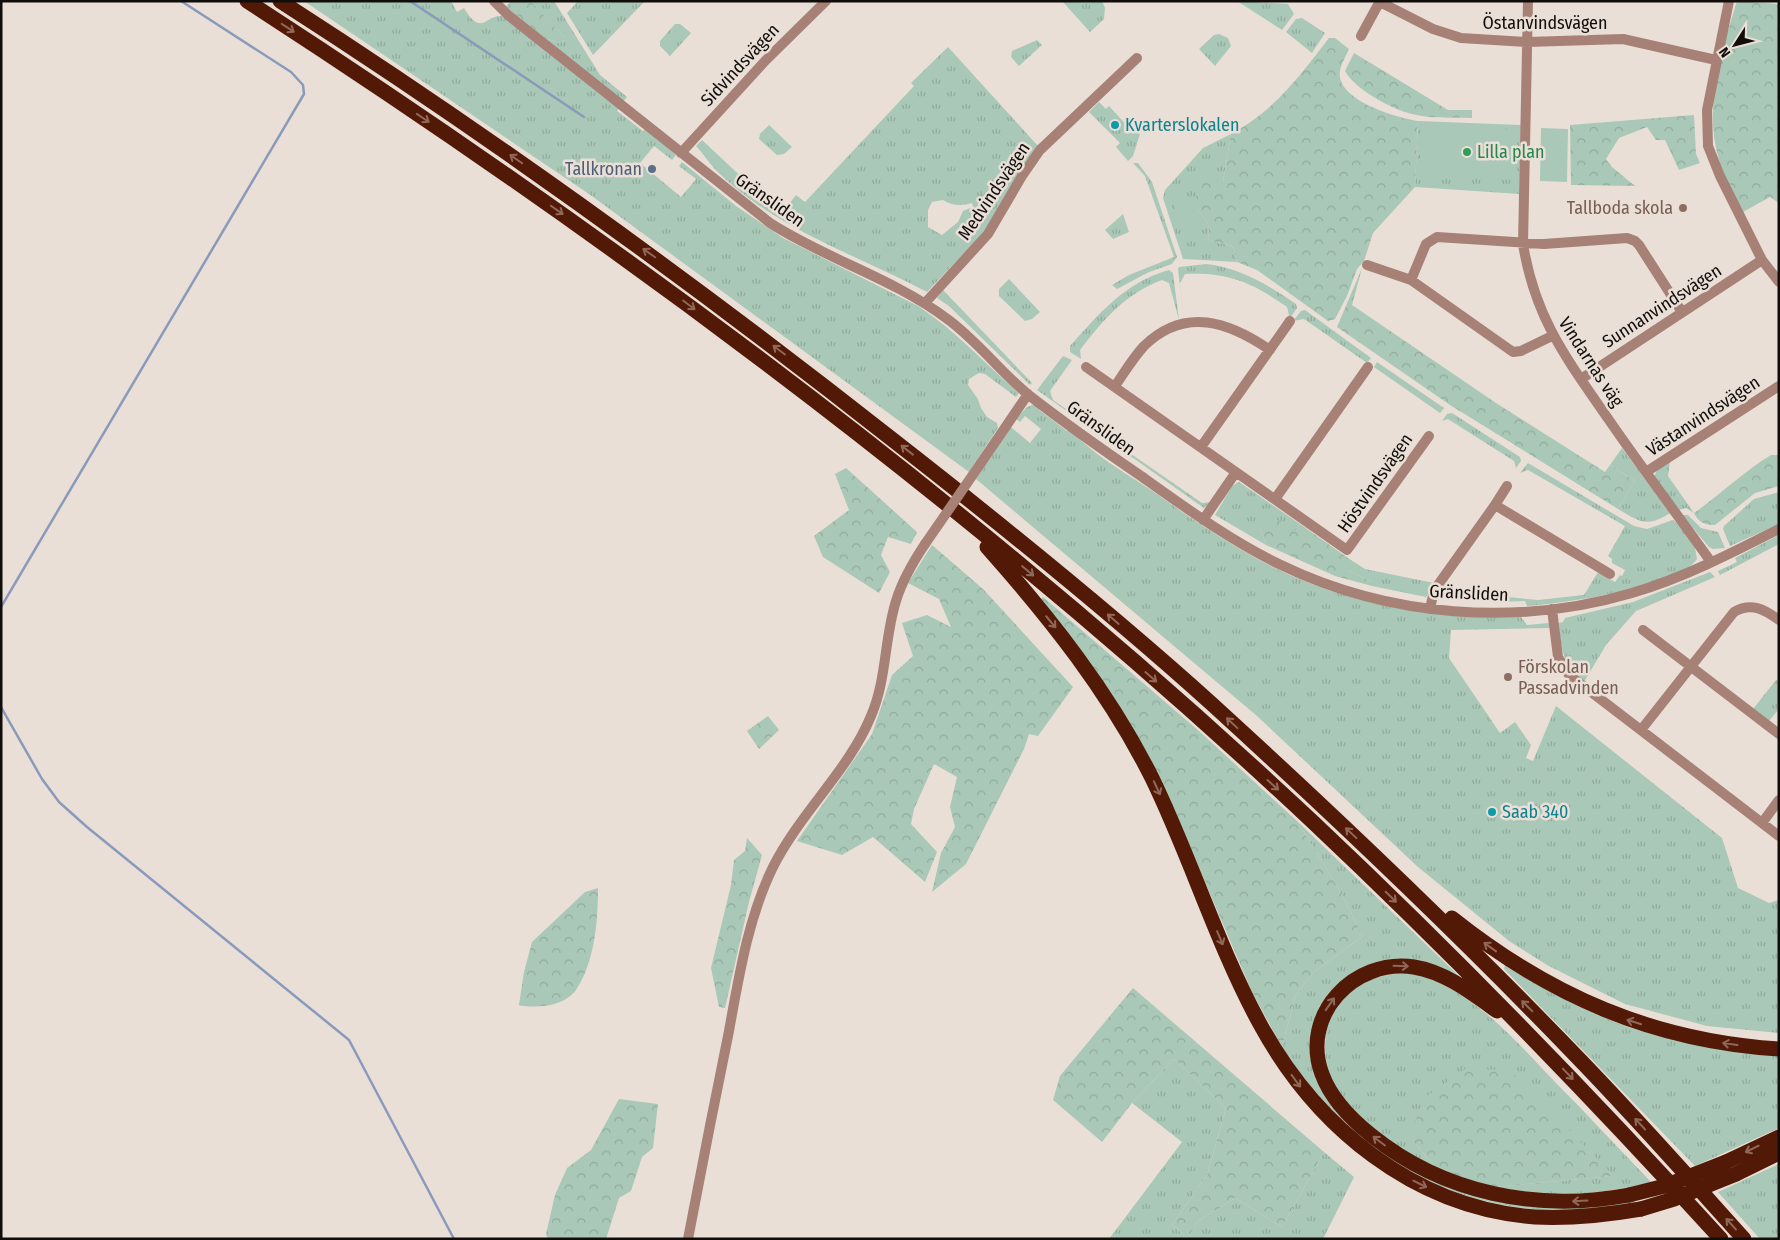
<svg xmlns="http://www.w3.org/2000/svg" width="1780" height="1240" viewBox="0 0 1780 1240" font-family="'Fira Sans Condensed',sans-serif">
<style>
.grass{fill:url(#grass-tufts);fill-rule:evenodd}
.forest{fill:url(#forest-crowns)}
.garden{fill:#a9c8b7}
.lines{fill:none;stroke-linecap:round;stroke-linejoin:round}
.stream{stroke:#8a9abb;stroke-width:2.5}
.minor{stroke:#a78176;stroke-width:10}
.highway{stroke:#521907;stroke-width:15}
.minor-bridge{stroke:#a78176;stroke-width:10}
.highway-bridge{stroke:#521907;stroke-width:15}
.oneway{stroke:#8f685a}
.culture-dot{fill:#0f9aa8;stroke:#eadfd7;stroke-width:2}
.leisure-dot{fill:#2e9e5b;stroke:#eadfd7;stroke-width:2}
.service-dot{fill:#5c6f8a;stroke:#eadfd7;stroke-width:2}
.education-dot{fill:#8d6e63;stroke:#eadfd7;stroke-width:2}
.labels{text-anchor:middle;dominant-baseline:central;stroke-width:5;stroke-linejoin:round;paint-order:stroke}
.street-label{font-size:18px;fill:#100d0a;stroke:#eadfd7}
.culture-label{font-size:18px;fill:#0d838f;stroke:#eadfd7;text-anchor:start}
.leisure-label{font-size:18px;fill:#27864d;stroke:#eadfd7;text-anchor:start}
.service-label{font-size:18px;fill:#4e5e75;stroke:#eadfd7;text-anchor:end}
.education-label{font-size:18px;fill:#785e54;stroke:#eadfd7;text-anchor:end}
</style>
<defs>
<pattern id="grass-tufts" width="24" height="20" patternUnits="userSpaceOnUse" patternTransform="scale(1.25)"><rect width="24" height="20" fill="#a9c8b7"/><path d="M3 7l-1-3M5 7V3M7 7l1-3M15 17l-1-3M17 17v-4M19 17l1-3" fill="none" stroke="#90ab9c"/></pattern>
<pattern id="forest-crowns" width="20" height="18" patternUnits="userSpaceOnUse" patternTransform="scale(1.25)"><rect width="20" height="18" fill="#a9c8b7"/><path d="M2 6a3 3 0 1 1 6 0M12 15a3 3 0 1 1 6 0" fill="none" stroke="#90ab9c"/></pattern>
</defs>
<rect width="100%" height="100%" fill="#eadfd7"/>
<path class="grass" d="M304 1H451L457 12 464 8C482 38 485 14 502 16L606 99 620 107 617 111 643 131 646 128 676 155 672 160 654 146 640 163 681 197 696 179 679 166 682 162 736 206 783 238 918 306C956 331 985 364 1019 393L1016 397 985 374 979 373 969 379 968 385 978 399 981 408 987 417 997 423 998 428 969 472 589 194Z
M554 1 600 75 627 97 622 103 545 38 559 43 566 39 530 2Z
M578 1H645L593 55 567 13Z
M1062 1H1102L1105 8 1104 19 1090 32Z
M1237 1 1288 4 1294 14 1282 30Z
M1302 18 1325 33 1312 53 1286 32 1296 19Z
M675 24H680L691 33 670 56 660 46V41Z
M1219 34 1228 38 1231 46 1215 66 1199 49 1214 35Z
M1037 40 1042 45 1019 66 1011 57 1012 51Z
M948 47 1038 146 1016 178 984 232 927 292C853 253 772 228 713 167 707 160 702 152 696 146L702 140 781 214 796 195 805 202 914 86 911 83ZM943 200C952 206 962 206 972 203L973 207 963 211 958 222 942 235 928 227V210L932 202Z
M1099 102 1106 109 1109 106 1131 130 1134 127 1140 134 1133 156 1128 161 1116 147 1120 143 1089 112Z
M1418 121 1521 125 1519 194 1415 187Z
M769 125 792 147 784 154 777 155 759 139 760 134Z
M1231 134 1223 182 1197 209 1208 223 1209 241 1233 246 1237 262 1183 259 1163 198 1165 190 1203 148Z
M1133 163H1138L1152 182 1177 257 1172 264 1149 272 1117 289 1112 285 1129 275 1174 257 1145 176Z
M1123 214 1129 232 1113 239 1105 230Z
M1206 264C1241 268 1268 285 1296 304L1297 308 1288 321 1285 319 1289 315 1287 307C1253 283 1229 272 1185 274L1180 283 1184 316 1178 269 1179 267Z
M1169 270 1173 273 1179 320 1169 283 1162 280C1125 294 1104 319 1080 350L1081 359 1070 352V346C1099 314 1125 282 1169 270Z
M1009 279 1040 312 1032 319 1025 321 999 296V289Z
M943 290 1032 383 1030 385 949 306 937 298Z
M1305 310 1371 358 1367 363 1304 319 1293 321 1301 311Z
M1063 356 1072 360 1050 391 1053 400 1202 503 1211 502 1204 508 1194 501 1037 390Z
M1377 362 1444 408 1440 413 1374 367Z
M1035 404 1040 407 1039 410 1067 431 1070 428C1088 452 1126 473 1151 490 1186 515 1221 539 1259 560 1340 603 1430 620 1521 617L1527 625 1549 623 1550 628 1451 630 1449 658 1500 733 1515 722 1531 745 1526 758 1533 761 1556 706 1722 838 1738 888 1769 903 1779 900V1033L1707 1026 1625 1004 1547 965 1509 941 1418 867 1257 716 976 479 1011 427 1030 443 1041 429 1025 416 1020 422 1016 419 1027 407Z
M1452 413 1520 457 1521 461 1516 468 1514 461 1448 419 1442 421 1447 414Z
M1622 448 1670 513C1647 528 1640 522 1618 509L1635 481 1610 465Z
M1670 461 1668 476 1694 513 1686 508 1679 510 1654 477 1657 470Z
M1528 463 1634 526 1647 529 1673 520 1677 523 1695 548 1697 559C1679 587 1561 604 1527 606L1525 601 1500 602 1439 598 1445 585 1507 597 1538 600 1584 595 1598 572 1615 582 1620 575 1622 576 1625 570 1612 563V559L1608 556 1625 526 1528 470 1520 473Z
M1239 482 1300 524 1295 532 1260 527 1266 545 1215 515 1232 486Z
M1779 492V524L1730 546 1723 529 1724 526 1754 499Z
M1682 515H1688L1701 528 1718 532 1725 548 1713 549 1709 547Z
M1779 535V544L1720 575 1718 571 1737 562 1735 558Z
M1348 558 1365 569 1434 583 1426 597 1372 586V582L1348 570Z
M1710 572 1715 577 1636 611 1606 645 1584 682C1562 664 1561 649 1559 623L1563 622 1565 618 1633 602Z
M1776 680 1779 682V709L1769 721 1753 709Z
M1297 821 1462 979 1402 960 1370 964 1355 971 1345 979 1325 1000 1318 1084 1328 1102 1449 1187 1633 1200 1636 1203C1618 1206 1598 1210 1580 1211 1449 1214 1353 1154 1282 1047L1296 994 1315 971 1363 936 1337 886Z
M1505 964C1556 998 1612 1026 1672 1039 1707 1047 1744 1050 1779 1056V1128L1695 1166 1504 969Z
M1409 973C1469 985 1515 1040 1556 1083 1588 1115 1619 1149 1651 1182 1599 1196 1548 1197 1495 1187L1613 1176 1413 1141 1435 1167C1400 1149 1354 1122 1335 1086 1317 1054 1323 1005 1357 985 1374 976 1391 974 1409 973Z
M1174 1059 1226 1108 1207 1175 1172 1225 1188 1238 1198 1221 1235 1198 1282 1227 1324 1152 1354 1177 1323 1239H1109L1182 1142 1132 1103Z
M1779 1164V1239H1760L1718 1192Z"/>
<path class="forest" d="M511 1H530L566 39 559 43 545 38 506 7Z
M1737 1 1779 4V203L1770 197 1743 212C1735 195 1724 178 1719 160 1703 106 1721 53 1737 1Z
M1329 38H1335L1349 49C1346 56 1341 64 1340 71 1335 100 1397 118 1418 121L1415 187 1373 233 1364 261 1357 269 1347 296 1335 319 1328 321 1257 270 1237 262 1233 246 1209 241 1208 223 1197 209 1195 180 1207 175 1223 182 1231 134C1275 110 1299 77 1329 38Z
M1354 53 1448 110H1472V118C1454 117 1434 119 1417 115 1396 112 1355 90 1345 71Z
M1694 115 1696 154 1700 163 1679 170 1665 140H1656L1647 127 1619 138 1606 159 1612 167 1635 186 1571 185 1570 125Z
M1362 268 1352 305 1496 403 1605 472 1610 465 1635 481 1618 509 1450 405 1337 327Z
M1771 455H1779V486L1755 493 1715 525C1705 525 1699 523 1694 513 1721 494 1743 472 1771 455Z
M846 468 917 532 911 544 888 537 881 555 890 572 879 593 823 557 814 536 849 510 835 474Z
M1273 517 1295 532 1300 524 1348 558V570L1372 582V586L1335 576 1266 545 1260 527Z
M932 545 983 589 1073 687 1038 736 1029 734 1024 749 966 864 932 892 941 853 955 827 950 807 957 777 934 764 914 809 911 824 937 852 925 882 873 837 842 855 797 841 872 734 892 675 913 656 902 623 927 615 951 627 939 599 908 583Z
M1043 597 1199 731 1297 821 1337 886 1363 936 1315 971 1296 994 1282 1047 1252 992 1176 814 1120 707 1081 650 1040 600Z
M768 716 779 730 759 749 747 731Z
M747 838 762 855 749 902 725 1008 719 1007 711 968 731 885 734 860 745 851Z
M598 888C598 921 595 961 576 990 565 1006 536 1009 519 1005L524 972 532 942 585 892Z
M1133 988 1324 1152 1282 1227 1235 1198 1198 1221 1188 1238 1172 1225 1207 1175 1226 1108 1174 1059 1132 1103 1102 1142 1053 1100 1060 1076Z
M1465 1069 1510 1070 1614 1176 1495 1187 1466 1179 1435 1167 1413 1141 1412 1131 1423 1099Z
M619 1099 658 1104 653 1148 642 1157 631 1191 619 1198 606 1239H548L546 1234 555 1195 567 1168 591 1150Z"/>
<path class="garden" d="M1422 124 1515 130 1512 180 1419 175Z
M1541 128 1568 129 1567 182 1540 181Z
M1187 197 1201 226 1188 233 1173 204Z"/>
<g class="lines">
<path class="stream" d="M410 1 584 117
M1 607 304 94 303 85 291 72 181 1
M1 707 42 779 59 802 87 827 349 1040 454 1239"/>
<path class="minor" d="M494 1 508 15 770 223C826 259 892 278 946 318 977 340 1000 372 1030 396 1066 424 1103 450 1141 476 1186 508 1231 541 1281 565 1389 617 1517 627 1632 593 1683 578 1732 553 1779 529
M1528 1 1523 244C1535 319 1567 359 1609 420 1642 468 1677 514 1711 562
M1729 1 1707 110 1708 146 1720 176 1762 260 1779 282
M1380 2 1433 29 1461 38 1527 42 1623 39 1716 60
M1361 36 1380 1
M681 153 765 61 826 1
M1367 265 1411 280 1513 352 1521 351 1552 336
M1411 280 1426 244 1437 237 1544 244 1627 238 1635 241 1639 245 1682 312
M925 303 988 234 1022 176 1040 150 1137 58
M1086 367 1347 550 1429 436
M1581 379 1762 260
M1115 386C1124 373 1133 358 1144 346 1185 306 1229 322 1270 350
M1201 447 1290 321
M981 463 1028 394
M1646 472 1779 386
M1275 499 1368 367
M1495 505 1507 486
M1203 520 1236 472
M1430 609 1433 595 1438 585 1495 505 1610 574
M1552 609 1558 657 1569 675 1779 836
M1643 630 1779 734
M1641 730 1734 612C1751 602 1764 609 1779 620
M1762 823 1779 800
M688 1239C701 1170 715 1100 729 1031 739 976 748 918 773 867 800 813 849 770 871 716 887 679 884 639 896 601 902 581 913 562 925 544"/>
<path class="highway" d="M247 1C624 245 986 515 1314 823 1455 956 1590 1095 1721 1239
M280 1C492 137 695 284 893 440 1002 525 1110 612 1213 705 1339 820 1463 938 1581 1061 1637 1119 1690 1179 1744 1239
M987 547C1050 618 1109 692 1152 778 1191 858 1217 945 1260 1024 1316 1127 1414 1208 1535 1217 1571 1219 1606 1215 1641 1209
M1452 918C1550 996 1653 1041 1779 1049
M1497 1011C1472 993 1445 972 1414 967 1354 958 1300 1015 1322 1074 1331 1099 1351 1119 1371 1135 1444 1194 1538 1212 1629 1195
M1726 1162 1779 1137
M1736 1174 1779 1153"/>
<path class="minor-bridge" d="M925 544 981 463"/>
<path class="highway-bridge" d="M1629 1195 1665 1186 1726 1162
M1641 1209 1674 1199 1736 1174"/>
</g>
<defs><path id="oneway-shaft" d="M-6 0H5M1.5-3L5.5 0L1.5 3" fill="none" stroke-width="1.6" stroke-linecap="round" stroke-linejoin="round" transform="scale(1.25)"/></defs>
<g class="oneway">
<use href="#oneway-shaft" transform="translate(288 28) rotate(33)"/>
<use href="#oneway-shaft" transform="translate(423 118) rotate(34)"/>
<use href="#oneway-shaft" transform="translate(516 159) rotate(-145)"/>
<use href="#oneway-shaft" transform="translate(557 210) rotate(35)"/>
<use href="#oneway-shaft" transform="translate(649 253) rotate(-145)"/>
<use href="#oneway-shaft" transform="translate(689 305) rotate(37)"/>
<use href="#oneway-shaft" transform="translate(779 350) rotate(-143)"/>
<use href="#oneway-shaft" transform="translate(907 450) rotate(-142)"/>
<use href="#oneway-shaft" transform="translate(1028 571) rotate(40)"/>
<use href="#oneway-shaft" transform="translate(1113 619) rotate(-139)"/>
<use href="#oneway-shaft" transform="translate(1051 622) rotate(50)"/>
<use href="#oneway-shaft" transform="translate(1151 677) rotate(41)"/>
<use href="#oneway-shaft" transform="translate(1232 723) rotate(-137)"/>
<use href="#oneway-shaft" transform="translate(1273 785) rotate(42)"/>
<use href="#oneway-shaft" transform="translate(1157 788) rotate(65)"/>
<use href="#oneway-shaft" transform="translate(1351 833) rotate(-137)"/>
<use href="#oneway-shaft" transform="translate(1391 897) rotate(44)"/>
<use href="#oneway-shaft" transform="translate(1220 938) rotate(67)"/>
<use href="#oneway-shaft" transform="translate(1490 947) rotate(-144)"/>
<use href="#oneway-shaft" transform="translate(1401 966) rotate(2)"/>
<use href="#oneway-shaft" transform="translate(1330 1004) rotate(-55)"/>
<use href="#oneway-shaft" transform="translate(1527 1006) rotate(-135)"/>
<use href="#oneway-shaft" transform="translate(1634 1022) rotate(-162)"/>
<use href="#oneway-shaft" transform="translate(1730 1044) rotate(-172)"/>
<use href="#oneway-shaft" transform="translate(1568 1074) rotate(46)"/>
<use href="#oneway-shaft" transform="translate(1296 1081) rotate(54)"/>
<use href="#oneway-shaft" transform="translate(1640 1124) rotate(-133)"/>
<use href="#oneway-shaft" transform="translate(1379 1141) rotate(-143)"/>
<use href="#oneway-shaft" transform="translate(1752 1149) rotate(154)"/>
<use href="#oneway-shaft" transform="translate(1420 1184) rotate(26)"/>
<use href="#oneway-shaft" transform="translate(1580 1201) rotate(177)"/>
<use href="#oneway-shaft" transform="translate(1731 1224) rotate(-132)"/>
</g>
<g class="culture-dot">
<circle cx="1115" cy="125" r="5"/>
<circle cx="1492" cy="812" r="5"/>
</g>
<circle class="leisure-dot" cx="1467" cy="152" r="5"/>
<circle class="service-dot" cx="652" cy="169" r="5"/>
<g class="education-dot">
<circle cx="1683" cy="208" r="5"/>
<circle cx="1508" cy="677" r="5"/>
</g>
<g class="labels">
<g class="street-label">
<text x="1545" y="23">Östanvindsvägen</text>
<text transform="translate(740 65) rotate(-47)">Sidvindsvägen</text>
<text transform="translate(994 191) rotate(-56)">Medvindsvägen</text>
<text transform="translate(770 200) rotate(35)">Gränsliden</text>
<text transform="translate(1662 306) rotate(-33)">Sunnanvindsvägen</text>
<text transform="translate(1591 362) rotate(57)">Vindarnas väg</text>
<text transform="translate(1703 416) rotate(-33)">Västanvindsvägen</text>
<text transform="translate(1101 428) rotate(36)">Gränsliden</text>
<text transform="translate(1375 483) rotate(-55)">Höstvindsvägen</text>
<text transform="translate(1469 593) rotate(3)">Gränsliden</text>
</g>
<g class="culture-label">
<text x="1125" y="125">Kvarterslokalen</text>
<text x="1502" y="812">Saab 340</text>
</g>
<g class="leisure-label">
<text x="1477" y="152">Lilla plan</text>
</g>
<g class="service-label">
<text x="642" y="169">Tallkronan</text>
</g>
<g class="education-label">
<text x="1673" y="208">Tallboda skola</text>
<text x="1518" y="667" text-anchor="start">Förskolan<tspan x="1518" dy="21">Passadvinden</tspan></text>
</g>
</g>
<rect width="1780" height="1240" fill="none" stroke="#100d0a" stroke-width="5"/>
<g transform="translate(1735 45) rotate(234)" stroke="#eadfd7" stroke-width="4" paint-order="stroke">
<path d="M0-4L9 19L0 12L-9 19Z" fill="#100d0a"/>
<text y="-8" font-size="14" font-weight="bold" text-anchor="middle" fill="#100d0a">N</text>
</g>
</svg>
